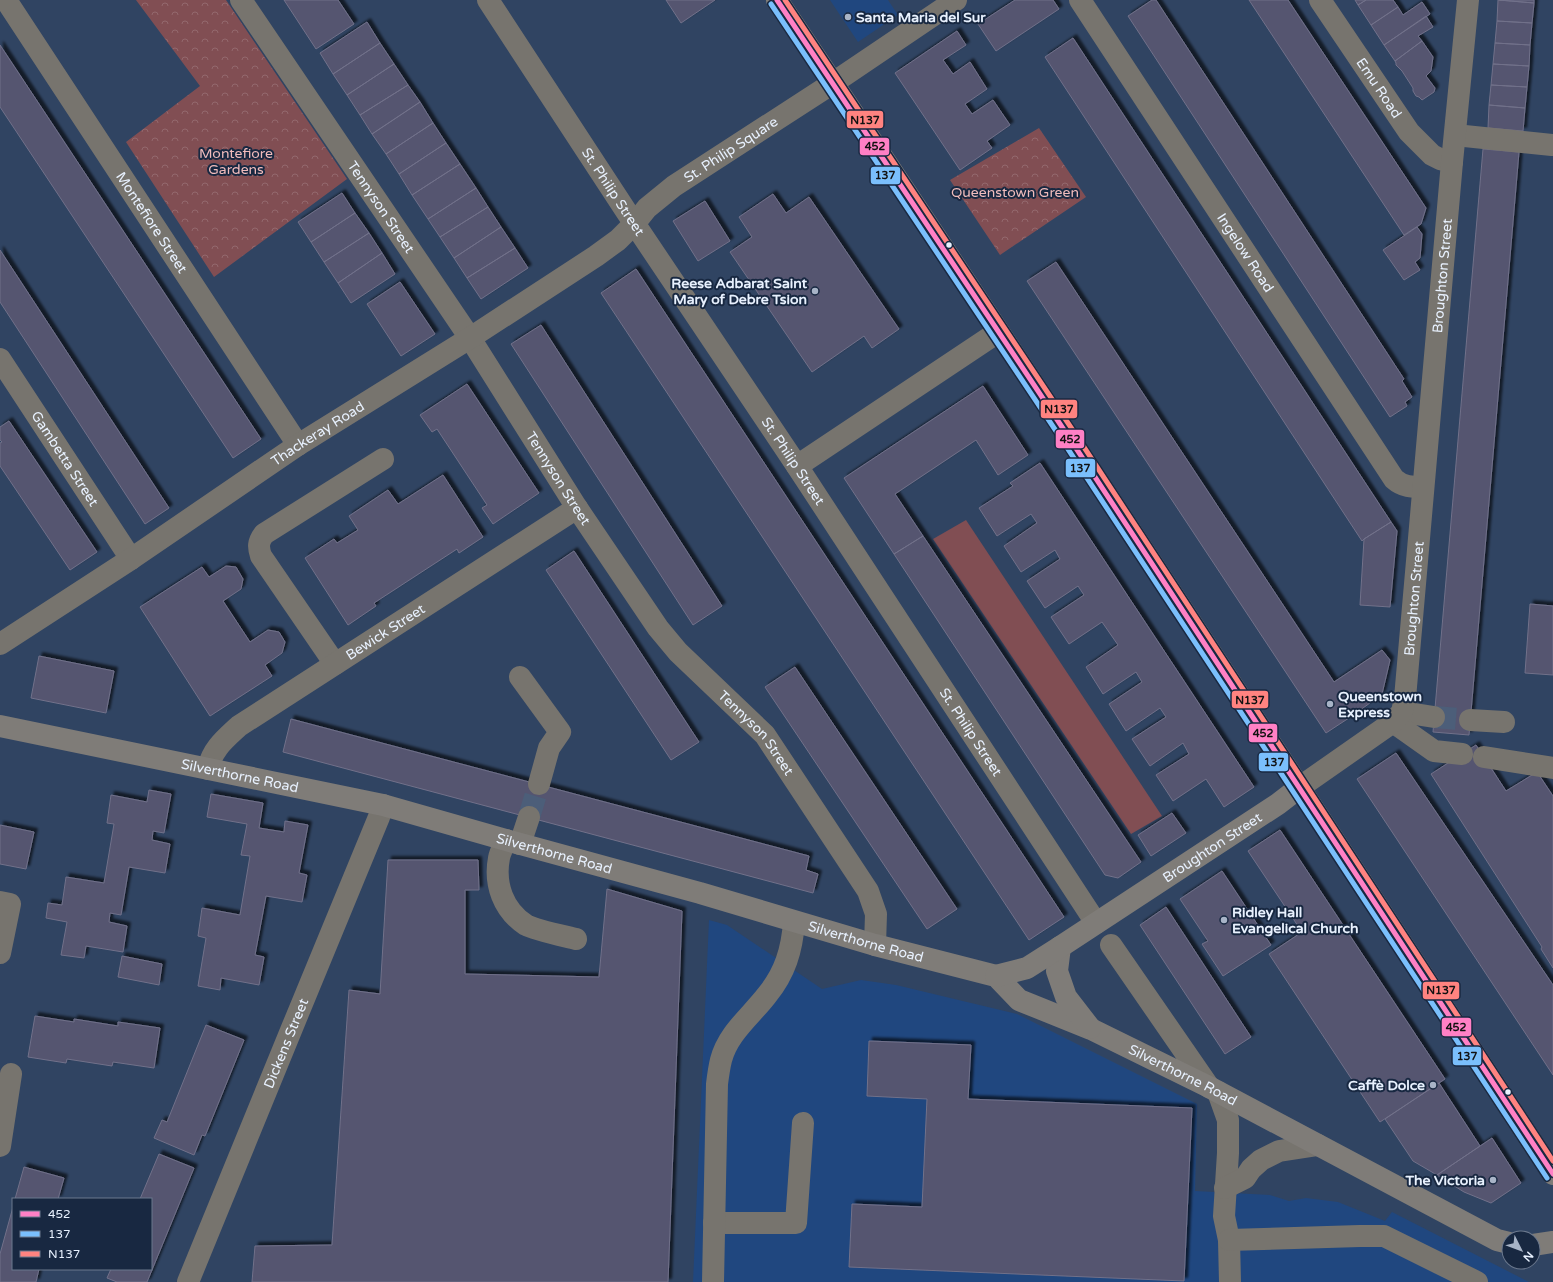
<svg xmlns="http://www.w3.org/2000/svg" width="1553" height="1282" viewBox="0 0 1553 1282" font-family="'Varela Round',sans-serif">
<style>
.built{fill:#20477f}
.park{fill:url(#park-crowns)}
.garden{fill:#814e53}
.building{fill:#55546f;stroke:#71718a;filter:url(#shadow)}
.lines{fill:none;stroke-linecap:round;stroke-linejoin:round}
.minor-tunnel{stroke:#4c5e79;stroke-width:22;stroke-dasharray:22 11;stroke-linecap:butt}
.minor{stroke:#77746e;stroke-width:22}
.major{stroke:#7f7c78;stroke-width:22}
.bus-1-casing{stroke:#182841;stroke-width:8}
.bus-2-casing{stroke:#182841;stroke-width:8}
.bus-3-casing{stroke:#182841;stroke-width:8}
.bus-1{stroke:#ff80c5;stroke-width:5}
.bus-2{stroke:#7abffc;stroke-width:5}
.bus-3{stroke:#ff8380;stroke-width:5}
.poi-dot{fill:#a8b4c7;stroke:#182841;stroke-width:1.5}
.bus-dot{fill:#e8f1fe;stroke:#182841;stroke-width:1.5}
.labels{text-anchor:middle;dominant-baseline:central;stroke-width:4;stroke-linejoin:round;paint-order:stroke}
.poi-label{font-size:14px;font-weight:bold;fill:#e8f1fe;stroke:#182841;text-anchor:start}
.street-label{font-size:14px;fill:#e8f1fe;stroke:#182841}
.park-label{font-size:14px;fill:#f1bcbc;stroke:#182841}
.line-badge{stroke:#182841;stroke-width:1.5}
.pale-badge-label{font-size:11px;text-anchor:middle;font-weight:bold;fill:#111}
</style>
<defs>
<pattern id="park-crowns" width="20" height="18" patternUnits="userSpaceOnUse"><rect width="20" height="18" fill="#814e53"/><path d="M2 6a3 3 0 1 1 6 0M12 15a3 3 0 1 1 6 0" fill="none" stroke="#93686d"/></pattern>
<filter id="shadow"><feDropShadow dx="3.5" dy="-3.5" stdDeviation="1" flood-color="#0009"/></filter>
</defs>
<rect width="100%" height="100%" fill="#304462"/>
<path class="built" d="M830 0H888L898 15 858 42Z
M709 920 727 925 822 989 861 980 896 985 1017 1014 1197 1104 1195 1191 1270 1195 1289 1201 1306 1198 1338 1202 1385 1221 1392 1212 1529 1282H693Z"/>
<path class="park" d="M136 0H226L347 179 214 277 126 142 200 86Z
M1039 128 1086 197 1000 255 950 180Z"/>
<path class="garden" d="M966 520 1162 816 1131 834 933 539Z"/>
<path class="building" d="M284 0H338L354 24 316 49Z
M666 0H715L681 23Z
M1015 0H1053L1059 9 996 51 978 24Z
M1152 0H1156L1404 379 1402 381 1412 397 1405 402 1407 406 1390 417 1128 16Z
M1249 0H1288L1426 208 1421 224 1404 235Z
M1355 0H1366L1358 5Z
M1366 0H1393L1398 7 1371 25 1358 5Z
M1498 0 1534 3 1532 23 1497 21Z
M1499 0H1534V3Z
M1422 2 1430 14 1384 45 1371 25 1398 7 1403 15Z
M1426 16 1433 27 1418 36 1422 41 1395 61 1384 45Z
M1497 21 1532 23 1530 45 1495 43Z
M367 22 380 43 333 74 320 53Z
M957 31 966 45 943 60 953 74 970 62 987 89 965 104 972 114 993 100 1010 125 987 141 992 148 960 170 895 73Z
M1073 38 1391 522 1364 539 1362 541 1045 57Z
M1422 41 1433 57 1431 71 1426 76 1435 88 1434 92 1422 100 1419 97 1416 96 1413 91V88L1402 71 1396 65V63L1395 61Z
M380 43 394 64 347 95 333 74Z
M1495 43 1530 45 1529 66 1493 64Z
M0 45 261 439 233 458 0 107Z
M394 64 408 85 360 115 347 95Z
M1493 64 1529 66 1527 87 1491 85Z
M408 85 420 102 372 134 360 115Z
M1491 85 1527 87 1525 108 1489 105Z
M420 102 433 123 386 154 372 134Z
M1489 105 1525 108 1523 131 1488 128Z
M433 123 446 143 399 174 386 154Z
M446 143 460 164 412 195 399 174Z
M1483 149 1519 152 1469 735 1433 732Z
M460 164 476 188 428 219 412 195Z
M476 188 488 207 440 237 428 219Z
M342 193 355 213 311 242 298 222Z
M773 194 786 213 809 197 899 329 872 348 864 336 812 372 730 252 752 237 739 217Z
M705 201 730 241 698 261 673 221Z
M488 207 501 227 454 258 440 237Z
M355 213 369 233 324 262 311 242Z
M501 227 515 248 467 278 454 258Z
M1417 227 1422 234 1420 258 1415 262 1420 270 1404 280 1383 250Z
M369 233 382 253 338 283 324 262Z
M515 248 528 268 481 299 467 278Z
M0 250 169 508 145 524 0 302Z
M382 253 395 274 351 303 338 283Z
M1056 262 1334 682 1382 650 1390 660 1382 694 1355 714 1326 733 1027 281Z
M636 269 1064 917 1029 940 601 293Z
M400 282 435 334 401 356 367 304Z
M541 325 722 606 693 625 511 344Z
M467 384 539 493 493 524 482 508 487 505 437 429 432 432 420 415Z
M983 386 1028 455 998 475 976 440 895 494 923 536 894 554 844 478Z
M9 421 97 552 70 570 0 466V443L2 442 0 440V427Z
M1040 463 1254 787 1224 807 1206 779 1173 801 1156 775 1189 754 1183 743 1150 766 1132 739 1166 717 1160 708 1126 731 1109 704 1142 682 1136 672 1103 694 1086 667 1118 645 1102 622 1069 644 1051 617 1084 595 1078 586 1045 608 1027 581 1060 559 1055 550 1021 572 1004 546 1037 523 1031 514 997 536 979 508 1013 486 1010 483Z
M443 475 483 537 459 553 457 549 374 603 376 606 348 625 305 558 334 539 337 543 358 530 349 516 388 490 398 504Z
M1391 522 1397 531 1390 607 1360 605 1364 539Z
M923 536 1141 862 1118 878 1105 875 894 554Z
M574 551 699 742 671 760 546 570Z
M226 566 236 567 243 579 241 589 223 601 250 642 268 630 279 632 285 642 282 653 265 665 272 676 210 716 140 607 202 567 209 577Z
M1530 604 1553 606V675L1525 673Z
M39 656 114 671 106 713 31 698Z
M795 667 957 909 927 929 765 687Z
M291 719 809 856 806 870 818 874 813 893 283 752Z
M1476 745 1506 791 1537 772 1553 796V968L1541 949 1542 947 1431 774Z
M1396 753 1553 985V1075L1357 779Z
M149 790 171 794 164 833 153 831 152 840 170 844 165 873 129 867 121 915 110 913 109 922 127 926 123 952 86 946 84 958 61 955 67 922 46 918 48 903 62 905 66 877 104 883 114 824 107 823 111 795 147 802Z
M211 794 263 803 259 828 284 832 285 821 308 825 299 873 307 875 302 902 266 896 255 955 264 957 259 985 221 978 220 990 198 986 206 938 198 936 202 908 240 915 250 856 241 855 247 824 207 817Z
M1172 813 1186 833 1151 856 1138 835Z
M0 825 34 832 26 869 0 864Z
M1280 830 1445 1079 1380 1122 1269 954 1302 932 1248 851Z
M388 860H478L479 890H465V974L599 977 607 889 682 911 668 1282H252L255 1246 332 1245 349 990 380 994Z
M1222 871 1271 945 1223 976 1202 944 1208 941 1180 899Z
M1166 907 1251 1037 1225 1054 1140 925Z
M122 956 162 964 159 985 118 977Z
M35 1016 74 1022V1019L118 1026V1022L160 1028 154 1068 113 1062 112 1066 67 1059 66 1063 28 1057Z
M206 1025 244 1040 205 1136 202 1135 194 1155 154 1138 162 1120 167 1122Z
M869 1041 971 1045 968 1099 1192 1108 1184 1281 849 1267 852 1204 922 1207 927 1099 867 1096Z
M1439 1083 1480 1146 1437 1175 1413 1161 1385 1119Z
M1492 1138 1521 1183 1491 1203 1464 1192 1437 1175Z
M159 1154 194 1168 147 1282H117L107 1278 111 1269H151V1199H140Z
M24 1167 64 1178 58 1199H15Z
M13 1207V1269H39L36 1282H0V1254Z"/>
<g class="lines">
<path class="minor-tunnel" d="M1434 717 1470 720
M529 817 539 784"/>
<g class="minor">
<path id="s1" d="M6 0 298 445"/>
<path id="s2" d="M241 0 470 338 577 508 658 628 678 652 765 735 868 891 876 914 875 945"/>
<path id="s3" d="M488 0 626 211 797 466 1096 923"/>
<path id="s4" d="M1080 0 1394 479C1403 487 1412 487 1423 487"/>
<path id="s5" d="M1320 0 1409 132 1432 155 1440 159 1452 162"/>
<path d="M1455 135 1552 145"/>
<path id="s6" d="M0 359 131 559"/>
<path d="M797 466 998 332"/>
<path id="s7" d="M0 644 131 559 298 445 470 338 596 256 618 240 635 223 647 208 674 186 833 83 956 0"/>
<path d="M335 664 261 556C258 547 258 542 264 534L383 459"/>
<path d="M520 677 560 732 549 748 539 784"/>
<path d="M1402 712 1434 717"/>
<path d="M1470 720 1504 722"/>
<path d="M1393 722 1434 751 1462 754"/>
<path d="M1484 757 1553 768"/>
<path id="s8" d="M208 769C212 749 225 739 239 726L577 508"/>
<path id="s9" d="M1300 787 1393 722 1402 712 1405 698 1452 162 1468 0"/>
<path d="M506 840C504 846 500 852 499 858 494 884 503 910 526 925 535 930 564 936 576 939"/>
<path d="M520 844 529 817"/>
<path d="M0 902 10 904 0 953"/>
<path d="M1111 945 1209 1087"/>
<path d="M1218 1092 1228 1120V1153L1224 1216 1229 1240 1230 1282"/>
<path d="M0 1146 11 1074"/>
<path d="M1225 1188 1245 1178 1251 1169 1261 1160 1279 1151 1318 1145"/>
<path d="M714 1223H796L803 1123"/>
<path d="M1229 1240 1360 1236H1384L1477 1282"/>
<path id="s10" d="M188 1282 292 1028 379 817 383 805"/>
<path d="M713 1282 717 1084C718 1076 719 1068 721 1060 728 1033 751 1016 767 995 785 973 792 950 794 922"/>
</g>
<g class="major">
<path d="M777 0C1039 389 1296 782 1553 1174"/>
<path id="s11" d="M0 726 383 805 506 840 700 893 875 945 996 976 1019 1000 1091 1029 1209 1087 1497 1240 1509 1243"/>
<path d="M1060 947 1057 971 1066 997 1090 1028"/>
<path id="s12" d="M996 976 1027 968 1060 947 1278 804 1300 787"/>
<path d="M1533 1245 1553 1242"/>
</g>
<defs>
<path id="bus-1" d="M777 0 1070 439 1553 1174"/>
<path id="bus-2" d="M771 4 1064 443 1547 1178"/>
<path id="bus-3" d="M785 0 1076 435 1553 1161"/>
</defs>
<use href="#bus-1" class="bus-1-casing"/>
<use href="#bus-2" class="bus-2-casing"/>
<use href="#bus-3" class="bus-3-casing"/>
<use href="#bus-1" class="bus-1"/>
<use href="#bus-2" class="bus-2"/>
<use href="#bus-3" class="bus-3"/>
</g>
<g class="poi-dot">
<circle cx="848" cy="17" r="4"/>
<circle cx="815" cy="291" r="4"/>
<circle cx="1330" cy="704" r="4"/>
<circle cx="1224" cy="920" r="4"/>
<circle cx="1433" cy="1085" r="4"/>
<circle cx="1493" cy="1180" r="4"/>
</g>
<g class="bus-dot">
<circle cx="949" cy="245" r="3.5"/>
<circle cx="1508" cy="1092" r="3.5"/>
</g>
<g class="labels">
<g class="poi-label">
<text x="856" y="17">Santa Maria del Sur</text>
<text x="807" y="283" text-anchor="end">Reese Adbarat Saint<tspan x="807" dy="16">Mary of Debre Tsion</tspan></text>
<text x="1338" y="696">Queenstown<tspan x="1338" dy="16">Express</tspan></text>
<text x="1232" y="912">Ridley Hall<tspan x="1232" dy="16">Evangelical Church</tspan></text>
<text x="1425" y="1085" text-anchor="end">Caffè Dolce</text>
<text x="1485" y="1180" text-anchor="end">The Victoria</text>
</g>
<g class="street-label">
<text stroke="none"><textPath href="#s5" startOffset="106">Emu Road</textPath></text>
<text stroke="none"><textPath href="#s7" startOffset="884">St. Philip Square</textPath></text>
<text stroke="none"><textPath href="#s3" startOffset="229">St. Philip Street</textPath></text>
<text stroke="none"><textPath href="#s2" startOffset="250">Tennyson Street</textPath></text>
<text stroke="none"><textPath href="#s1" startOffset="266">Montefiore Street</textPath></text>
<text stroke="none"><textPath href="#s4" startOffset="302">Ingelow Road</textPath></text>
<text stroke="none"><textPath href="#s9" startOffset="565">Broughton Street</textPath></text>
<text stroke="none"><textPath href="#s7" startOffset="381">Thackeray Road</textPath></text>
<text stroke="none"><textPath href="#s6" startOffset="119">Gambetta Street</textPath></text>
<text stroke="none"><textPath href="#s3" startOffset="553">St. Philip Street</textPath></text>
<text stroke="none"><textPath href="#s2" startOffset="574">Tennyson Street</textPath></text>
<text stroke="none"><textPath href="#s9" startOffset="241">Broughton Street</textPath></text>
<text stroke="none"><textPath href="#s8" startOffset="228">Bewick Street</textPath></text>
<text stroke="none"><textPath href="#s3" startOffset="877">St. Philip Street</textPath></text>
<text stroke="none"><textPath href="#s2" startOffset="898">Tennyson Street</textPath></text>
<text stroke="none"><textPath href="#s11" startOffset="245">Silverthorne Road</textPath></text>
<text stroke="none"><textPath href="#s12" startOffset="253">Broughton Street</textPath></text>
<text stroke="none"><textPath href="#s11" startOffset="569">Silverthorne Road</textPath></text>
<text stroke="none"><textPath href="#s11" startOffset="893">Silverthorne Road</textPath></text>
<text stroke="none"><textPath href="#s10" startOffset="258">Dickens Street</textPath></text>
<text stroke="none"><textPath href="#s11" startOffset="1241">Silverthorne Road</textPath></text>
</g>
<g class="park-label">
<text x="236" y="153">Montefiore<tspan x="236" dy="16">Gardens</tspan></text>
<text x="1015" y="192">Queenstown Green</text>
</g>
</g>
<g class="line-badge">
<rect x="846" y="110" width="38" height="19" rx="4" fill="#ff8380"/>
<rect x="859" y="137" width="31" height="19" rx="4" fill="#ff80c5"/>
<rect x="870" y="166" width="31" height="19" rx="4" fill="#7abffc"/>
<rect x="1040" y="399" width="38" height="20" rx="4" fill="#ff8380"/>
<rect x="1055" y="429" width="30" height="20" rx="4" fill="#ff80c5"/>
<rect x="1065" y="458" width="31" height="20" rx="4" fill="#7abffc"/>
<rect x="1231" y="690" width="38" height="19" rx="4" fill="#ff8380"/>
<rect x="1248" y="723" width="30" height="20" rx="4" fill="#ff80c5"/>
<rect x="1258" y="752" width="31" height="20" rx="4" fill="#7abffc"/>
<rect x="1422" y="981" width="38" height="19" rx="4" fill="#ff8380"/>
<rect x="1441" y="1017" width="31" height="20" rx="4" fill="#ff80c5"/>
<rect x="1452" y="1046" width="30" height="20" rx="4" fill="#7abffc"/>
</g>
<g class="pale-badge-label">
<text x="865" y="124">N137</text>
<text x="875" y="150">452</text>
<text x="885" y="179">137</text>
<text x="1059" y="413">N137</text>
<text x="1070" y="443">452</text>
<text x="1080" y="472">137</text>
<text x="1250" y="704">N137</text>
<text x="1263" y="737">452</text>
<text x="1274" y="766">137</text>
<text x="1441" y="994">N137</text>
<text x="1456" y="1031">452</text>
<text x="1467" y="1060">137</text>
</g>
<rect x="12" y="1198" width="140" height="72" fill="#182841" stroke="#6b788d"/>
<rect x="20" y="1211" width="20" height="6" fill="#ff80c5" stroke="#6b788d"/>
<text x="48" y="1218" font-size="12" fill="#e8f1fe">452</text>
<rect x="20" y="1231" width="20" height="6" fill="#7abffc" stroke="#6b788d"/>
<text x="48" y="1238" font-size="12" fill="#e8f1fe">137</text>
<rect x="20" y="1251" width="20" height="6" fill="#ff8380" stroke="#6b788d"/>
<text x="48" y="1258" font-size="12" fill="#e8f1fe">N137</text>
<g transform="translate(1521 1250) rotate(132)"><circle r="19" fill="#182841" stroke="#6b788d"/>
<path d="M0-3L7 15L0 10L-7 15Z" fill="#a8b4c7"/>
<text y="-6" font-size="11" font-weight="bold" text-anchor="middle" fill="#e8f1fe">N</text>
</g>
</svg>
